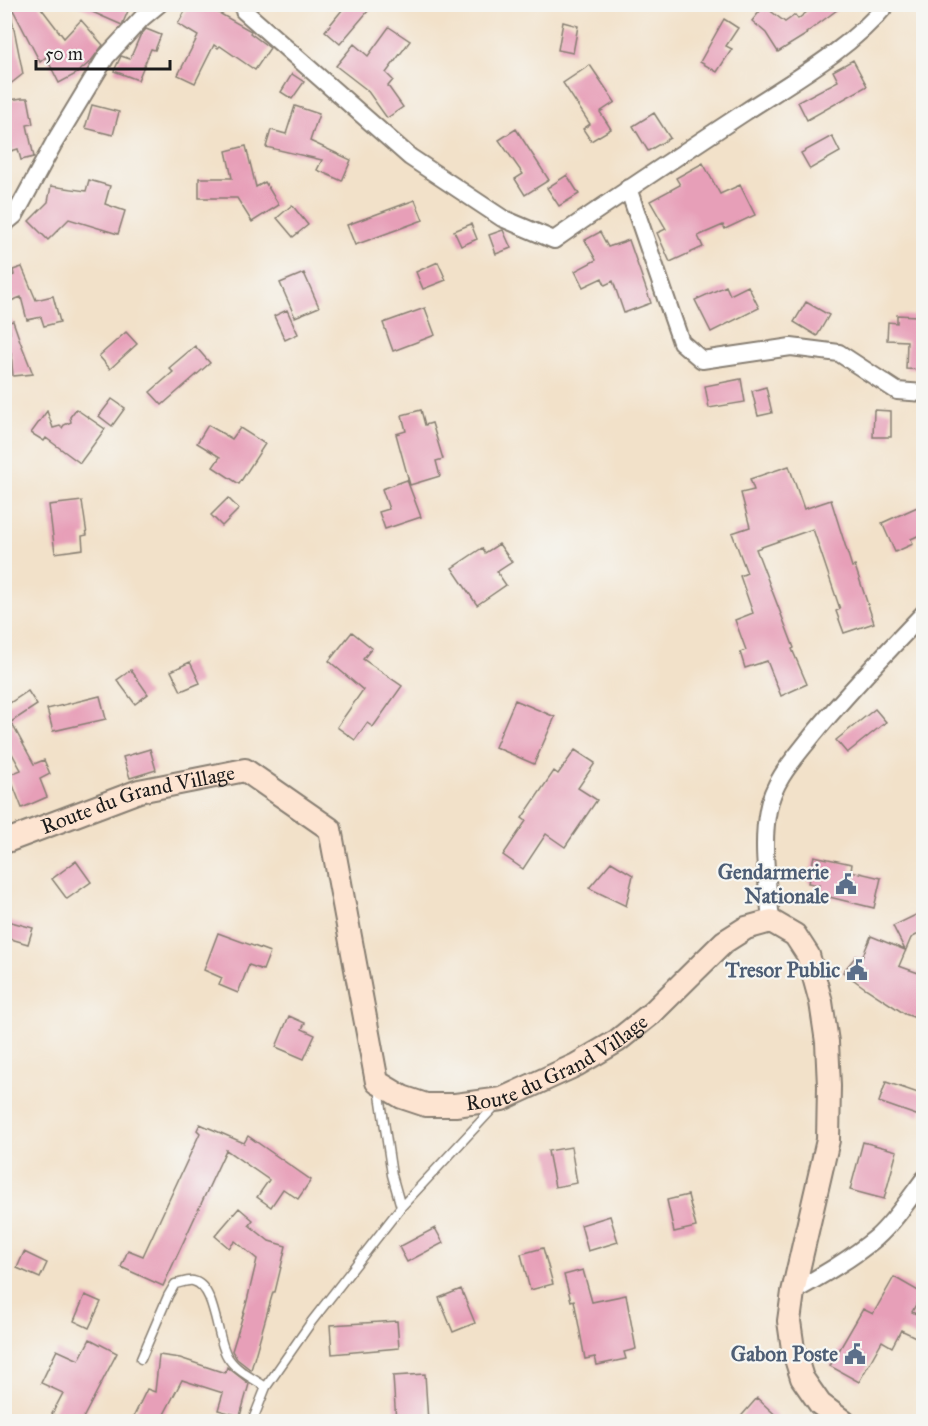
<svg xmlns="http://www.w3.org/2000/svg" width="928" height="1426" viewBox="0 0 928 1426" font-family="'IM FELL Great Primer',serif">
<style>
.building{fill:#e79fb8}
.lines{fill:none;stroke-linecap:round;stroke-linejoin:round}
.lane-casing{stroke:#877e72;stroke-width:11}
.street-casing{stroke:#877e72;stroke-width:20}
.secondary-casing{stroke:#877e72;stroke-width:26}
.lane{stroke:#fff;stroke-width:8}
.street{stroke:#fff;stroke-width:16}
.secondary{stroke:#fde4d1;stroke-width:22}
.labels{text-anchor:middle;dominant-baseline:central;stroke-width:4.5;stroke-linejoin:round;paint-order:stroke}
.street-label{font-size:21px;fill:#1c1c1c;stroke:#f6f6f2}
.service-label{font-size:21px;font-weight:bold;fill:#4e5e75;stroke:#f6f6f2;text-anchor:end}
</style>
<rect width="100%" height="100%" fill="#f6f6f2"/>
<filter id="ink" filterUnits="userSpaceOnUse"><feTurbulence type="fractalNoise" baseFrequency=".0167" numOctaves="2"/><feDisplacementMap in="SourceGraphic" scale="12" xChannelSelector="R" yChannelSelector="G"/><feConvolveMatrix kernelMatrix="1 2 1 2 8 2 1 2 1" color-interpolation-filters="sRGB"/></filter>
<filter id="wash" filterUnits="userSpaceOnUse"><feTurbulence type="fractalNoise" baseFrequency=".008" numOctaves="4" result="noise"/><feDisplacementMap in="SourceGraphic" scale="24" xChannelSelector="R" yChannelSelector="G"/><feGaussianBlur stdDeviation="1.35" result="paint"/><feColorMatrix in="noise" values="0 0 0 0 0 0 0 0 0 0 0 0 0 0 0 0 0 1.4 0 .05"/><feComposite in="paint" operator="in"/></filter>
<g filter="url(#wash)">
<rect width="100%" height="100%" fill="#f2e1c9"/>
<g id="blocks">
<path class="building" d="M10 4H38L64 38 81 20 103 45 91 61 76 74 59 83 46 57 40 62Z
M74 4H131L122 25Z
M189 4H203L251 31 250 33 270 48 255 70 220 46 218 48 214 45 195 83 178 75 198 36 178 24Z
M347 4H374L340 44 325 31Z
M817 4H845L806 33 807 34 778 52 766 33 752 21 764 6 785 22 795 15 798 19Z
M11 14 23 74 4 89V15Z
M724 19 738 28 726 46 732 49 717 72 700 62Z
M563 22 578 26 573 53 558 50Z
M389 27 410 41 386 73 393 80 388 86 403 107 387 118 367 90 336 66 354 44 368 56Z
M146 29 161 35 155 50 151 49 138 80 114 71 121 56 130 59 140 36Z
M853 60 867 86 807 120 798 102 838 81 833 71Z
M590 65 615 102 600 112 611 129 591 141 583 129 590 124 563 83Z
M292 74 304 82 292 99 281 92Z
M22 98H28L33 124 27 125 34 157 21 160 18 149 4 153V138L11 136 4 101Z
M92 105 119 112 113 135 85 128Z
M295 106 319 114 310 141 351 160 342 181 317 170 322 160 266 147 271 130 286 134Z
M654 113 670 138 648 151 633 126Z
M516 129 549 180 525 195 515 179 523 174 499 140Z
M832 136 840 152 810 169 801 153Z
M246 146 256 187 265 182 279 205 252 222 237 198H199V178H232L226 151Z
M703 163 720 194 740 185 755 215 725 229 723 225 698 236 703 247 670 262 657 233 666 229 650 201 680 185 676 178Z
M567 175 579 194 559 206 547 188Z
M89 180 110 186 105 204 125 211 118 234 69 219 48 240 29 221 48 202 51 186 86 191Z
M415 200 423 220 355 245 347 225Z
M292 205 308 225 293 237 277 218Z
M471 224 477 239 461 246 454 231Z
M503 230 511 248 496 254 489 235Z
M600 232 608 247 629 240 651 303 624 313 613 281 605 285 602 278 583 287 575 271 596 260 585 240Z
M438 262 446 280 423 289 416 272Z
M22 267 36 300 53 296 60 322 44 326 41 317 27 320 21 297 8 302 4 292V279L14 275 13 270Z
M304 273 319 307 295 317 280 283Z
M726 286 730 295 748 286 759 308 711 332 695 300Z
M806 302 829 315 817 336 794 322Z
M425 308 435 335 393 351 383 323Z
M287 310 298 334 285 340 274 316Z
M897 315 917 316V320H924V370L906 369 907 341 887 340 888 322 897 323Z
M13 321 20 341 33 374 13 376 11 353 4 355V335L10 333 9 322Z
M126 332 137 344 110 369 99 356Z
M195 346 210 363 162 405 150 392 173 372 169 368Z
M741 379 745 402 709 408 705 386Z
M766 387 772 413 758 416 752 391Z
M112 399 125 408 112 426 99 416Z
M76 409 105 429 80 463 46 438 44 441 31 433 47 411 53 428 60 426 62 428 64 425 71 422 70 417Z
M421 410 425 425 432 423 443 459 436 461 440 476 410 485 396 434 406 431 402 415Z
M874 410 891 411V437H873Z
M208 425 232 439 240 428 265 444 239 484 213 467 220 457 197 443Z
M789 466 804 509 831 500 852 567 855 566 874 623 844 633 836 611 840 609 813 529 756 549 794 648 792 649 807 684 781 696 767 661 745 668 740 652 746 650 735 620 753 613 740 576 747 573 732 533 750 527 741 493 754 490 750 479Z
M407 480 421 517 385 529 379 512 389 509 382 489Z
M228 498 239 509 222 526 211 515Z
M82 501 87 535 82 536 83 549 55 553 49 505Z
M924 504V533L911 539 913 544 895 552 882 523Z
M499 544 512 562 497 572 506 585 477 605 452 568 482 548 485 553Z
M352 632 372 648 363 659 402 686 373 727 367 723 355 740 337 727 363 690 329 661Z
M190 662 200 683 181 691 171 671Z
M131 670 148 694 135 704 117 680Z
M28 691 37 705 11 722 34 764 44 760 50 774 40 779 47 797 22 808 9 775 21 770 4 739V707Z
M100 696 106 719 53 731 47 709Z
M515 700 555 717 534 764 495 747Z
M875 709 886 722 847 753 836 740Z
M150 749 156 770 130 778 123 757Z
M575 750 595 763 578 788 597 800 565 847 546 834 523 869 503 855 526 821 522 818 554 771 558 774Z
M814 856 852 864 851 871 881 878 874 908 817 894 819 885 808 883Z
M76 861 91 882 67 899 52 879Z
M611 862 633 875 626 906 589 888Z
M924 911V931L911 938 899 966 924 975V1021L905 1014 865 988 843 972 856 956 861 960 871 936 905 950 893 926Z
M4 920 33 928 28 944 4 937Z
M218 933 270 952 263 970 249 965 238 993 219 985 222 978 204 970Z
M289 1016 305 1023 302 1029 315 1035 304 1059 276 1047Z
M886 1082 924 1095V1105L919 1116 879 1102Z
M200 1124 244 1143 248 1136 311 1180 298 1199 283 1189 271 1207 257 1197 269 1180 226 1150 163 1286 121 1267 128 1250 143 1256 200 1133 197 1130Z
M863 1142 897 1151 884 1199 850 1190Z
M571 1147 577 1183 555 1187 548 1151Z
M688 1195 696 1227 674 1232 667 1200Z
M239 1208 253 1220 249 1225 269 1241 286 1246 275 1292H273L251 1370 237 1359 232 1351 246 1305 257 1259 235 1241 229 1248 215 1236Z
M610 1216 618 1242 588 1251 581 1225Z
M435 1228 443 1243 407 1262 399 1247Z
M543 1248 553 1284 530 1290 521 1254Z
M24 1252 47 1263 40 1278 17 1268Z
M583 1270 592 1302 626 1295 636 1349 624 1352 626 1359 597 1365 595 1357 585 1359 574 1300 571 1301 564 1275Z
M894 1277 922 1293 912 1312 924 1318V1341L901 1330 892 1347 882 1341 859 1382 830 1366 863 1309 873 1314Z
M461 1289 475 1323 453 1332 439 1298Z
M85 1295 101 1302 89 1328 74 1321Z
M397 1321 399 1348 332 1354 330 1325Z
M90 1339 117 1353 81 1422H66L52 1414 63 1393 41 1383 57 1350 79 1360Z
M159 1355 180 1358 225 1373 227 1367 249 1384 240 1416 218 1410 223 1393 182 1380 160 1422H131L147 1389 155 1392Z
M425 1374 428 1422H396L393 1376Z
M757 1398 783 1422H736Z"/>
</g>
</g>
<g filter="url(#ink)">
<use href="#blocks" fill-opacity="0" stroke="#877e72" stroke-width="1.5"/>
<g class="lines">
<defs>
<path id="lane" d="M401 1207 497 1104
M141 1359 168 1296 175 1284C181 1283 188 1280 193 1281 217 1286 216 1343 229 1359 237 1371 254 1379 266 1387
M252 1422 266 1387 312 1321 401 1207 392 1175 379 1088"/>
<path id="street" d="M244 11 410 157 502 218 554 240C617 196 681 154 745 112 794 80 849 50 887 4
M628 188 681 342 702 360 791 347 839 353 897 391 924 393
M4 224 15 215 54 143 106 57 142 18 159 4
M771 921C768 885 761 846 768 810 773 781 794 759 812 736 847 693 886 653 924 613
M793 1292C821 1276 851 1259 876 1238 894 1222 909 1199 924 1179"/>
<g id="secondary">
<path id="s1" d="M4 842 139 791 245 770 330 829 377 1082 402 1097 426 1105H455L502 1099 576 1065 617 1041 652 1013 724 942 746 928 771 921 795 935 808 955 821 1002 827 1042 829 1086 828 1140 793 1292 789 1321 793 1349 802 1378 820 1404 844 1422"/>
</g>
</defs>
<use href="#lane" class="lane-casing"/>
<use href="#street" class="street-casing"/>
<use href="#secondary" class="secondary-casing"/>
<use href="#lane" class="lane"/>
<use href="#street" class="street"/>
<use href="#secondary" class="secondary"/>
</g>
</g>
<defs>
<symbol id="civic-bare" viewBox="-9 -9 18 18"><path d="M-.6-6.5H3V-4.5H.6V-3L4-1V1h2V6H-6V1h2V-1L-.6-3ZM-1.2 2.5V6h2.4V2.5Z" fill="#5c6f8a" stroke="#f6f6f2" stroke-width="2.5" paint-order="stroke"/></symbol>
</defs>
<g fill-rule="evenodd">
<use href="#civic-bare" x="831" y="869" width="30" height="30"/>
<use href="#civic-bare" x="842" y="955" width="30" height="30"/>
<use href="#civic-bare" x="840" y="1339" width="30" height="30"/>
</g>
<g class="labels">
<g class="street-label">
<text stroke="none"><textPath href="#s1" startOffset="141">Route du Grand Village</textPath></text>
<text stroke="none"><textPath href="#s1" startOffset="808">Route du Grand Village</textPath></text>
</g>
<g class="service-label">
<text x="829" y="872">Gendarmerie<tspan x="829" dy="24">Nationale</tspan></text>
<text x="840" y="970">Tresor Public</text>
<text x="838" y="1354">Gabon Poste</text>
</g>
</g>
<rect width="928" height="1426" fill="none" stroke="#f6f6f2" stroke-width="24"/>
<path d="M36 60v9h134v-9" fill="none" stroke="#1c1c1c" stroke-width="3"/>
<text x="45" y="60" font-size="18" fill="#1c1c1c" stroke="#f6f6f2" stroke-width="4.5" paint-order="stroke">50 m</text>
</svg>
